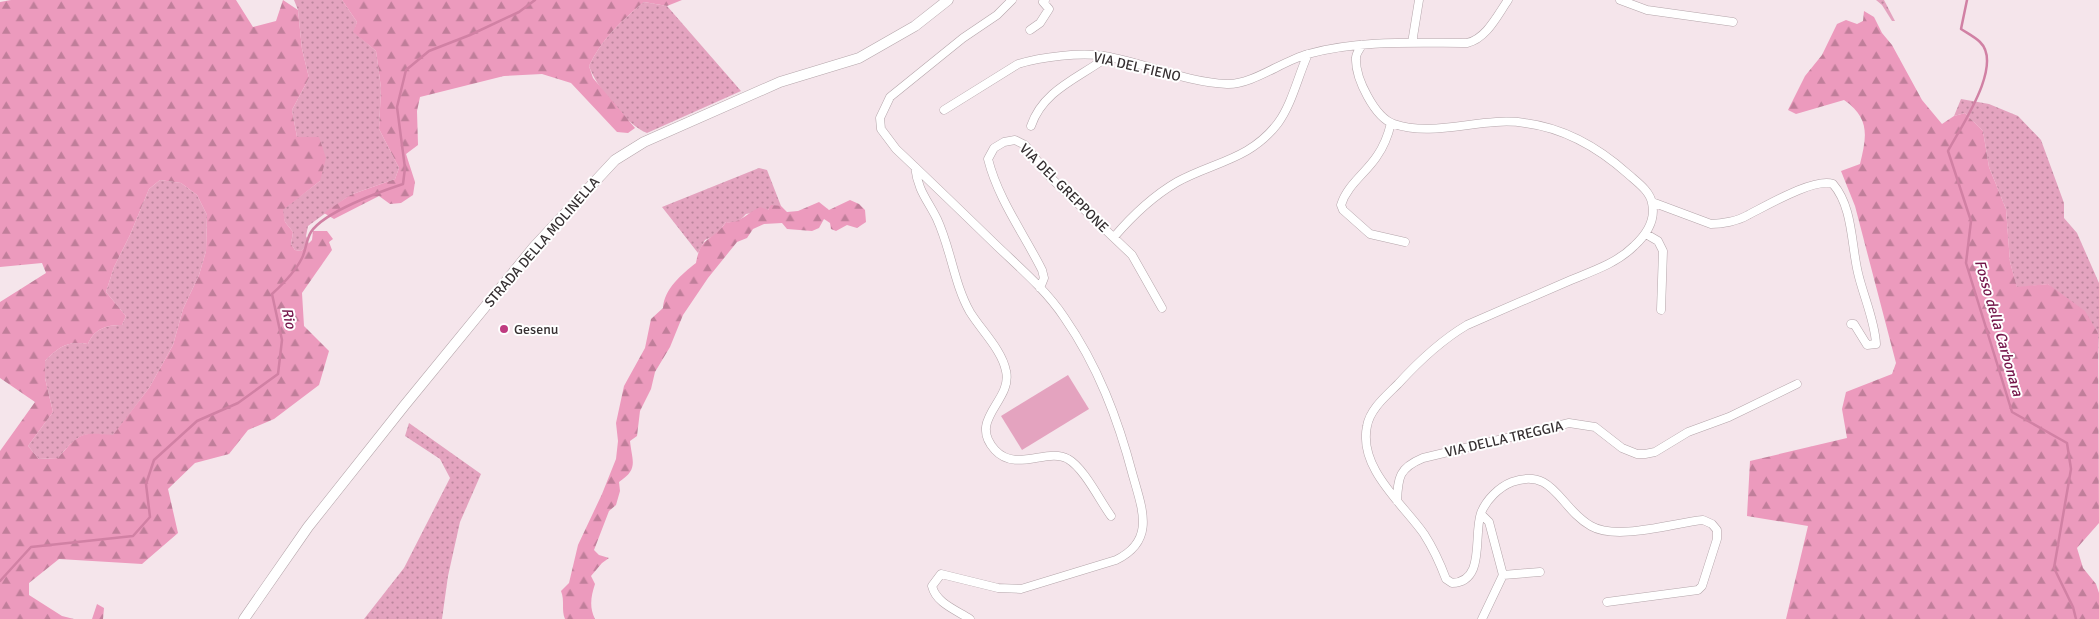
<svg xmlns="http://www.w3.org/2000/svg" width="2099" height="619" viewBox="0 0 2099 619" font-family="Signika,sans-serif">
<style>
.grass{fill:url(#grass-dots)}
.forest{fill:url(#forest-firs);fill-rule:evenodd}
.garden{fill:#e4a3bf}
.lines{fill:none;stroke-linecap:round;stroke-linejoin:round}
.stream{stroke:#d181a4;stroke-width:2.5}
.street-casing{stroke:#b4a5aa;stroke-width:9}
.secondary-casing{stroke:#b4a5aa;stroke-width:11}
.street{stroke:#fff;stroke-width:8}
.secondary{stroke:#fff;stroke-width:10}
.poi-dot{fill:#bf3b80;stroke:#fff;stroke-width:2}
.labels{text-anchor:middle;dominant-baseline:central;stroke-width:4;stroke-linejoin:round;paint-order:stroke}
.street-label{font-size:14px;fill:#352f31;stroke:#fff}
.poi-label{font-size:14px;fill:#352f31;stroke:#fff;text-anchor:start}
.water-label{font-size:15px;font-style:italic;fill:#74164a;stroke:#fff}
</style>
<defs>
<pattern id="grass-dots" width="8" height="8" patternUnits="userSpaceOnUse" patternTransform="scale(1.25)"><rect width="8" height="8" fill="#e4a3bf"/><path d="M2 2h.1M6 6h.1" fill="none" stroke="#ba859c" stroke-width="1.8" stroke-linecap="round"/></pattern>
<pattern id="forest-firs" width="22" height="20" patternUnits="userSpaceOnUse" patternTransform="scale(1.25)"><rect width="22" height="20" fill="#ec9abd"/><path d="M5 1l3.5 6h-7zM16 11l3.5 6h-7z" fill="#c07e9a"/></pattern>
</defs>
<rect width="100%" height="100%" fill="#f5e5eb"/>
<path class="grass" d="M294 0H342L357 22 354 32 376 51 381 88 379 129 399 168 395 179 350 195 308 226 306 236 309 244 301 251 295 250 291 244 293 232 285 222 282 210 320 181 318 137H297L292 110 309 78 302 49 298 10Z
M1876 0H1884L1895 21H1892L1882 5Z
M644 2 667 6 741 91 647 133C627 125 596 87 589 66 601 40 622 20 644 2Z
M1961 99 1989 104 2018 116 2041 140 2064 203V218L2077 233 2099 283V361L2098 333 2048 284 2017 288 2010 262 2006 209 1989 167 1983 131 1965 113 1954 116Z
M759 168 767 170 781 206H771L768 210 746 214C740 221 736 223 726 222L716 235 705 240 698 253 662 207Z
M160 180 181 183 197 195 207 215 206 251 199 275 183 309 173 345 149 388 113 436C81 432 79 433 58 458L39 459 28 446 53 412 45 378V361C58 347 68 340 88 344 94 329 106 325 122 325L126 316 106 292 114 267 130 235 149 189Z
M409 423 481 474 460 522 448 576 442 619H364L404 568 450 478 440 459 405 436Z"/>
<path class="forest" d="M11 0H236L253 27 276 21 283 0 298 10 302 49 309 78 292 110 297 137H319L326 158 320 181 283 210 285 222 293 232 291 244 295 250 301 251 312 240 313 231H327L333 239 329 242 332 250 302 293 304 326 329 351 319 385 274 419 248 430 229 454 195 463 168 489 178 533 142 564 59 559 29 583V595L62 616 74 619H0V451L35 402 0 378V302L46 273 42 263 0 267V2ZM160 180 181 183 197 195 207 215 206 251 199 275 183 309 173 345 149 388 113 435C81 432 80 432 58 458L39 459 28 446 53 412 45 378V361C58 347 68 340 88 344 94 329 106 325 122 325L126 316 106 292 114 267 130 235 149 189Z
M342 0H682L667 6 644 2C622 20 601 40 589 66L593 78 635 128 628 133 617 132 571 83 542 74 504 76 420 97 417 111 418 145 406 154 415 182 413 195 401 203 390 204 379 196 334 219 324 213 350 195 395 179 399 168 379 129 381 88 376 51 353 32 357 22Z
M1864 11 1874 17 1882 33 1892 45 1922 100 1942 124 1954 116 1965 113 1983 131 1989 167 2006 209 2010 262 2017 287 2048 284 2085 311 2098 333 2099 523 2077 548 2083 568 2096 584 2099 593V619H1786L1808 526 1747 516 1750 461 1847 438 1842 409 1846 392 1892 374 1896 363 1855 206 1841 171 1860 164C1867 136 1870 118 1844 100L1796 114 1788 110 1805 76 1822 55 1837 24 1846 20 1857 24 1863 21Z
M850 200 859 204 865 210 866 222 857 228 847 225 836 231 831 229 830 223 824 219 819 228 812 231 787 229 782 223 764 224 753 229 747 238 737 242 708 278 683 315 670 347 655 372 651 389 640 411 637 436 630 441C632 461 639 469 619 482L620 491 616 505 609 511 594 550 599 555 609 558 602 563 591 576 595 584C591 596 589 607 595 619H565C561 610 565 601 561 591L569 583 578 545 602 494 616 459 618 441 616 423 624 386 645 348 651 319 663 308C664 289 682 274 696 263 701 234 712 243 726 222 740 224 747 213 760 207L768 210 771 205 781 206 787 212 798 211 819 202 829 210Z
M97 604 104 608 103 619H92Z"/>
<path class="garden" d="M1068 375 1089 409 1022 450 1001 416Z"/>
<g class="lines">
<path class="stream" d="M1967 0 1961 29C1967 33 1975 37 1980 42 2004 65 1960 128 1948 151L1971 221 1966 263 2012 412 2067 443 2071 469 2054 568 2073 607 2076 619
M0 581 31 547 133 536 150 517 146 484 154 460 197 421 238 403 278 374 282 340 272 294C283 284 295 272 302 258 306 250 306 240 311 232 324 212 379 192 403 184L405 168 397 107 406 70 429 51 470 35 519 12 535 0"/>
<defs>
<path id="street" d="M1620 0 1647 10 1733 22
M1030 30 1040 23 1049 9 1043 2 1045 0
M1412 43 1419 0
M1362 45C1360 49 1356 53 1356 58 1355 78 1375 118 1394 124 1435 138 1483 116 1525 123 1564 128 1599 148 1628 174 1637 182 1650 191 1652 203 1656 220 1646 235 1634 246 1617 263 1593 271 1571 280 1537 295 1502 310 1467 325 1440 341 1419 361 1398 384 1386 396 1370 409 1367 426 1358 468 1403 504 1424 534 1433 548 1440 563 1446 579L1452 583C1486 582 1473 535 1481 513 1486 500 1499 487 1512 482 1554 467 1559 508 1591 526 1617 541 1673 523 1703 520L1712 524 1717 530V539L1702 586 1698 590 1607 602
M944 110 1018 64C1041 57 1081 52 1104 56 1146 63 1184 82 1227 84 1252 85 1282 61 1308 54 1359 40 1414 43 1467 43 1486 39 1497 16 1508 0
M1391 123C1388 136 1384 146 1377 156 1366 173 1347 185 1341 205L1343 210 1370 234 1405 242
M1031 126C1043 90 1079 78 1107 57
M915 167C918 191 927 199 937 219 951 249 954 284 970 312 981 330 1002 350 1006 371 1013 401 967 419 995 450 1016 473 1048 447 1068 459 1084 468 1100 501 1111 516
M1652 202 1711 224C1722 224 1738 221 1748 215 1766 206 1815 177 1833 184 1853 207 1851 244 1858 273 1863 295 1875 321 1876 344L1867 345 1854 324H1851
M1646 234 1658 241 1663 251 1661 310
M1114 237C1132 216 1153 196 1177 182 1213 162 1250 160 1278 123 1292 104 1298 76 1308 54
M1040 288 1044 278 1042 270C1024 234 998 199 988 159L994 148 1004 142 1015 140 1025 145 1050 177 1132 255 1162 308
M1397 501C1398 477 1399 468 1423 458L1569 423 1595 427 1622 448 1637 454H1645L1655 452 1688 432 1729 417 1797 384
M1481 514 1489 522 1503 575 1482 619
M1503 575 1540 572
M970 619C956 610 936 603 932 586L941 574 998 588 1021 589 1116 560C1155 541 1143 511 1133 476 1118 419 1098 366 1064 317 1046 290 1020 268 997 246 963 213 930 181 896 149L881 129 880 118 890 97 963 38 997 15 1012 0"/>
<path id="secondary" d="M244 619 308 527 404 406 534 247 615 160 644 142 780 82 859 58 915 26 948 0"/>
</defs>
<use href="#street" class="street-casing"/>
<use href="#secondary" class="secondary-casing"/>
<use href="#street" class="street"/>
<use href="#secondary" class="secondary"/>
</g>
<circle class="poi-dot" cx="504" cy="329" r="5"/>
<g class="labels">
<g class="street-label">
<text transform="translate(1137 67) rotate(13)">VIA DEL FIENO</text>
<text transform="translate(1064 188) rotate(45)">VIA DEL GREPPONE</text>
<text transform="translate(542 242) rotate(-49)">STRADA DELLA MOLINELLA</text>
<text transform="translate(1504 439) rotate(-13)">VIA DELLA TREGGIA</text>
</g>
<g class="poi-label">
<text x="514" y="329">Gesenu</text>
</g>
<g class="water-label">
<text transform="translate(289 318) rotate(77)">Rio</text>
<text transform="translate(1999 328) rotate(74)">Fosso della Carbonara</text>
</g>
</g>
</svg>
